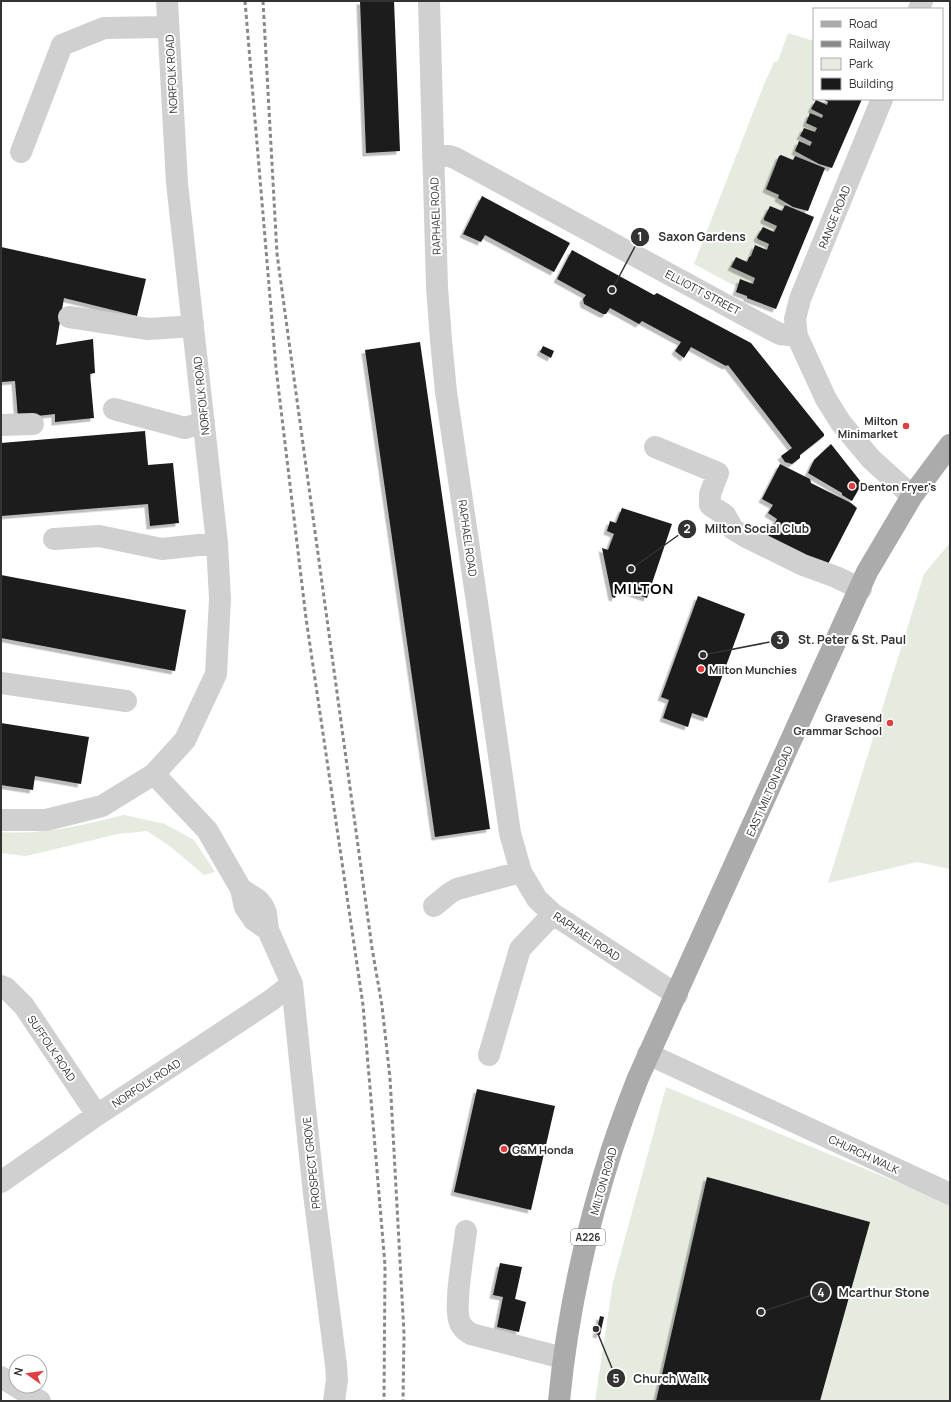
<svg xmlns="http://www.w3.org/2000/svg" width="951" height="1402" viewBox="0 0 951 1402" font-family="Manrope,sans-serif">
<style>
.green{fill:#e5ebdf}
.building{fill:#1a1a1a;filter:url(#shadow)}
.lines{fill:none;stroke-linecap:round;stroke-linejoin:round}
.minor{stroke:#d0d0d0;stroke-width:22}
.major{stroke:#ababab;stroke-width:22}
.rail{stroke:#888;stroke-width:3;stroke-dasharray:4 3;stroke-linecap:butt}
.poi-dot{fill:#df403f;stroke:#fff;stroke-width:1.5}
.labels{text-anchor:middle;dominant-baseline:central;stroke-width:4;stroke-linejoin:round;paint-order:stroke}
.shield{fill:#fff;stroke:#707070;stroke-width:1}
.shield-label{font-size:10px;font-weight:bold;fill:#333}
.street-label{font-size:11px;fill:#333;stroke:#fff}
.poi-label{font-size:11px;font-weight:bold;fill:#333;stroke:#fff;text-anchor:start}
.district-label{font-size:15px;font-weight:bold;letter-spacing:1px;fill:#000;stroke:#fff}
.leader{fill:none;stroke:#333;stroke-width:1.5}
.callout-dot{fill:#333;stroke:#fff;stroke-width:1.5}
.mark-label{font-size:12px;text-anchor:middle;font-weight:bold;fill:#fff}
.callout-label{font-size:12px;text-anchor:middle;font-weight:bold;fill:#333;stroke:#fff;stroke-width:4;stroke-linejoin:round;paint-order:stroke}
</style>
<defs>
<filter id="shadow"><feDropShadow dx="-3.5" dy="3.5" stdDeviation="0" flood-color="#0004"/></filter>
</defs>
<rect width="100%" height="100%" fill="#fff"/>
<path class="green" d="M788 33 814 41V99H822L828 102 827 105 815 101 811 109 823 115 822 118 810 113 806 124 817 128 815 132 804 128 801 136 812 142 810 146 799 141 795 150 813 160 812 162 795 156 793 160 779 156 766 188 779 195 778 198 785 203 782 211 769 207 766 214 777 226 774 232 763 227 757 238 769 244 767 250 755 245 751 256 749 257 747 262 736 257 731 267 755 278 753 284 740 279 737 287 694 264 763 87 774 62 778 61Z
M950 543V869L917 862 828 883 924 574Z
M124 815 165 824 194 840 215 872 204 875 171 847 147 831 118 834 26 856 1 853V832C45 835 82 825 124 815Z
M666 1087 950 1204V1401H595L613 1282Z"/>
<path class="building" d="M360 1H394L400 151 366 153Z
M822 99H862L832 168 819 164 795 151 799 141 810 146 812 142 800 136 804 128 815 132 817 128 806 123 810 113 822 118 823 115 811 109 816 100 827 105 828 102Z
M781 155 793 160 795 156 825 168 808 211 793 207 778 198 779 195 766 189 779 156Z
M482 196 570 243 554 272 485 235 481 242 463 234Z
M785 205 814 217 776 309 747 298V296L736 292 740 279 753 284 755 278 731 267 736 257 747 262 749 257 751 256 755 245 767 250 769 244 758 239 757 237 763 227 774 232 777 226 764 220V218L770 206 782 211Z
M1 247 146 279 137 316 64 298 56 345 93 339 95 373 90 374 94 418 55 422V414L18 418 15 381 1 382Z
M572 250 654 295 657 293 751 343 824 434V436L800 455V458L792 464 785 462 781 456 792 448 728 365 726 366 691 347 684 358 675 351 681 342 642 321 639 324 610 308 606 314H603L584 304 583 299 586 295 557 279Z
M420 342 490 829 435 837 365 350Z
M543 346 554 351 551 358 540 352Z
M145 431 148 465 173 463 179 523 150 526 148 504 1 516V443Z
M831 444 861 482 860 487 852 501 842 495V493L808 473 814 460Z
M780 464 810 479 811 483 851 503 857 508 827 566 766 540 777 519 768 513 773 505 762 499Z
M622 508 672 524 647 598 618 588 615 598 612 597 602 548 608 550 614 534 607 531 610 521 616 523Z
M1 575 186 610 175 671 1 638Z
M698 596 745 614 707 718 692 713 688 727 663 718 669 700 661 697Z
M1 723 89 737 81 784 35 776 33 790 1 785Z
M477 1089 555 1106 531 1210 454 1192Z
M707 1177 870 1222 820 1401H656Z
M500 1263 522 1267 515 1299 526 1302 519 1332 497 1327 503 1297 493 1295Z
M600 1316 604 1317 600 1335 596 1334Z"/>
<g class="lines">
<path class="minor" d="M429 1 437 287 441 340 446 392 479 616 510 833 521 872 537 899 553 914 677 995
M919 9 922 1
M882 99 800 299 795 319 797 336 826 399 841 423 871 459 912 496
M21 152 62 45 104 28 168 27
M433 156H449L455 158 772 330 780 334 797 336
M69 317 148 329 180 327 193 324
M114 409 185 428 204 422
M1 425 33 424
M655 447 718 473 710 494V505L725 515 733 529 746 537 803 565 836 577 861 589
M54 539 99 536 162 549 217 543
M1 683 126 701
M154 774 207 830 241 889 245 907 254 920 268 930
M1 820H46L102 806 154 774 185 740 216 674 220 599 217 543 177 183 167 1
M241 889 258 900 263 906 266 913 268 930 292 984 314 1194 336 1365 337 1380 334 1401
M434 906 450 893 457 889 521 872
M1 986 6 988 24 1006 97 1115
M648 1054 950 1194
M489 1055 520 949 553 914
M1 1182 97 1115 270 1001 292 984
M466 1231C464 1251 453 1307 460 1323 463 1329 466 1331 471 1334L563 1358
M1 1377 40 1401"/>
<path class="major" d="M559 1401C567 1316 586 1230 612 1149 620 1125 629 1101 638 1078L867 572 912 496 950 445"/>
<path class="rail" d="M245 1 276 368 306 618 363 1005 385 1265 384 1401
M263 1 277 254 372 948 382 1006 390 1078 404 1334 403 1401"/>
</g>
<g class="poi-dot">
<circle cx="906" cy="426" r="4"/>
<circle cx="852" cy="486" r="4"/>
<circle cx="701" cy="669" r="4"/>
<circle cx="890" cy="723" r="4"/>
<circle cx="504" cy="1149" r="4"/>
</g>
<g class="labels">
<rect class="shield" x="571" y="1229" width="34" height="16" rx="3"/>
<g class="shield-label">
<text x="588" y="1237">A226</text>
</g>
<g class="street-label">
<text transform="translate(171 74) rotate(-93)">NORFOLK ROAD</text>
<text transform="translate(435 216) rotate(-92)">RAPHAEL ROAD</text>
<text transform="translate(834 217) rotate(-68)">RANGE ROAD</text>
<text transform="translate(703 292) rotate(28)">ELLIOTT STREET</text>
<text transform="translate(201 396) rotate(-96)">NORFOLK ROAD</text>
<text transform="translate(468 538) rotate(82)">RAPHAEL ROAD</text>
<text transform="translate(769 791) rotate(-66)">EAST MILTON ROAD</text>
<text transform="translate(587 936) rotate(34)">RAPHAEL ROAD</text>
<text transform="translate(52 1048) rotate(56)">SUFFOLK ROAD</text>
<text transform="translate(146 1083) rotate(-33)">NORFOLK ROAD</text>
<text transform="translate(864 1154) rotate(25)">CHURCH WALK</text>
<text transform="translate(311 1163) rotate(-96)">PROSPECT GROVE</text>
<text transform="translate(603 1181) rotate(-74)">MILTON ROAD</text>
</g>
<g class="poi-label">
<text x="898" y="420" text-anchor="end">Milton<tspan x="898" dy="13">Minimarket</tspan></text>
<text x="860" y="486">Denton Fryer's</text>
<text x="709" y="669">Milton Munchies</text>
<text x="882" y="717" text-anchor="end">Gravesend<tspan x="882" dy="13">Grammar School</tspan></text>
<text x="512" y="1149">G&amp;M Honda</text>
</g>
<g class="district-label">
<text x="644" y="588">MILTON</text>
</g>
</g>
<path class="leader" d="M612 290L640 237M631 569L687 529M703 655L780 640M761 1312L821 1292M596 1329L616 1378"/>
<g class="callout-dot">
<circle cx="612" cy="290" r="4"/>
<circle cx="631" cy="569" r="4"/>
<circle cx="703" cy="655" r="4"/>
<circle cx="761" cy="1312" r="4"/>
<circle cx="596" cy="1329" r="4"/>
<circle cx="640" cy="237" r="10"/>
<circle cx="687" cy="529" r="10"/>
<circle cx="780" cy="640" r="10"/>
<circle cx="821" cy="1292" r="10"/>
<circle cx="616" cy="1378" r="10"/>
</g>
<g class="mark-label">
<text x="640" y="241">1</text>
<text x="687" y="533">2</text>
<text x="780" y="644">3</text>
<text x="821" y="1297">4</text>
<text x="616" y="1383">5</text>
</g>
<g class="callout-label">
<text x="702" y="241">Saxon Gardens</text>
<text x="757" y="533">Milton Social Club</text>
<text x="852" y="644">St. Peter &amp; St. Paul</text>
<text x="884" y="1297">Mcarthur Stone</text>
<text x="670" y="1383">Church Walk</text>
</g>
<rect width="951" height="1402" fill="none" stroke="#333333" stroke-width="4"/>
<rect x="813" y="8" width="130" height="92" fill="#ffffff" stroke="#adadad"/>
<rect x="821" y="21" width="20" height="6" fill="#ababab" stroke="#adadad"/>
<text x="849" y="28" font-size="12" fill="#333333">Road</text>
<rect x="821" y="41" width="20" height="6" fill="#888888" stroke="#adadad"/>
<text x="849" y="48" font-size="12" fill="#333333">Railway</text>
<rect x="821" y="58" width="20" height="12" fill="#e5ebdf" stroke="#adadad"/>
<text x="849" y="68" font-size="12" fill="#333333">Park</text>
<rect x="821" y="78" width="20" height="12" fill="#1a1a1a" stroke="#adadad"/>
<text x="849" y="88" font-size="12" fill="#333333">Building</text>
<g transform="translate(28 1374) rotate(284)"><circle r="19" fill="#ffffff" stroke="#adadad"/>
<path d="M0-3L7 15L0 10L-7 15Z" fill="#df403f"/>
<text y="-6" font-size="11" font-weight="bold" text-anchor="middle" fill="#333333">N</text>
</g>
</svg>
